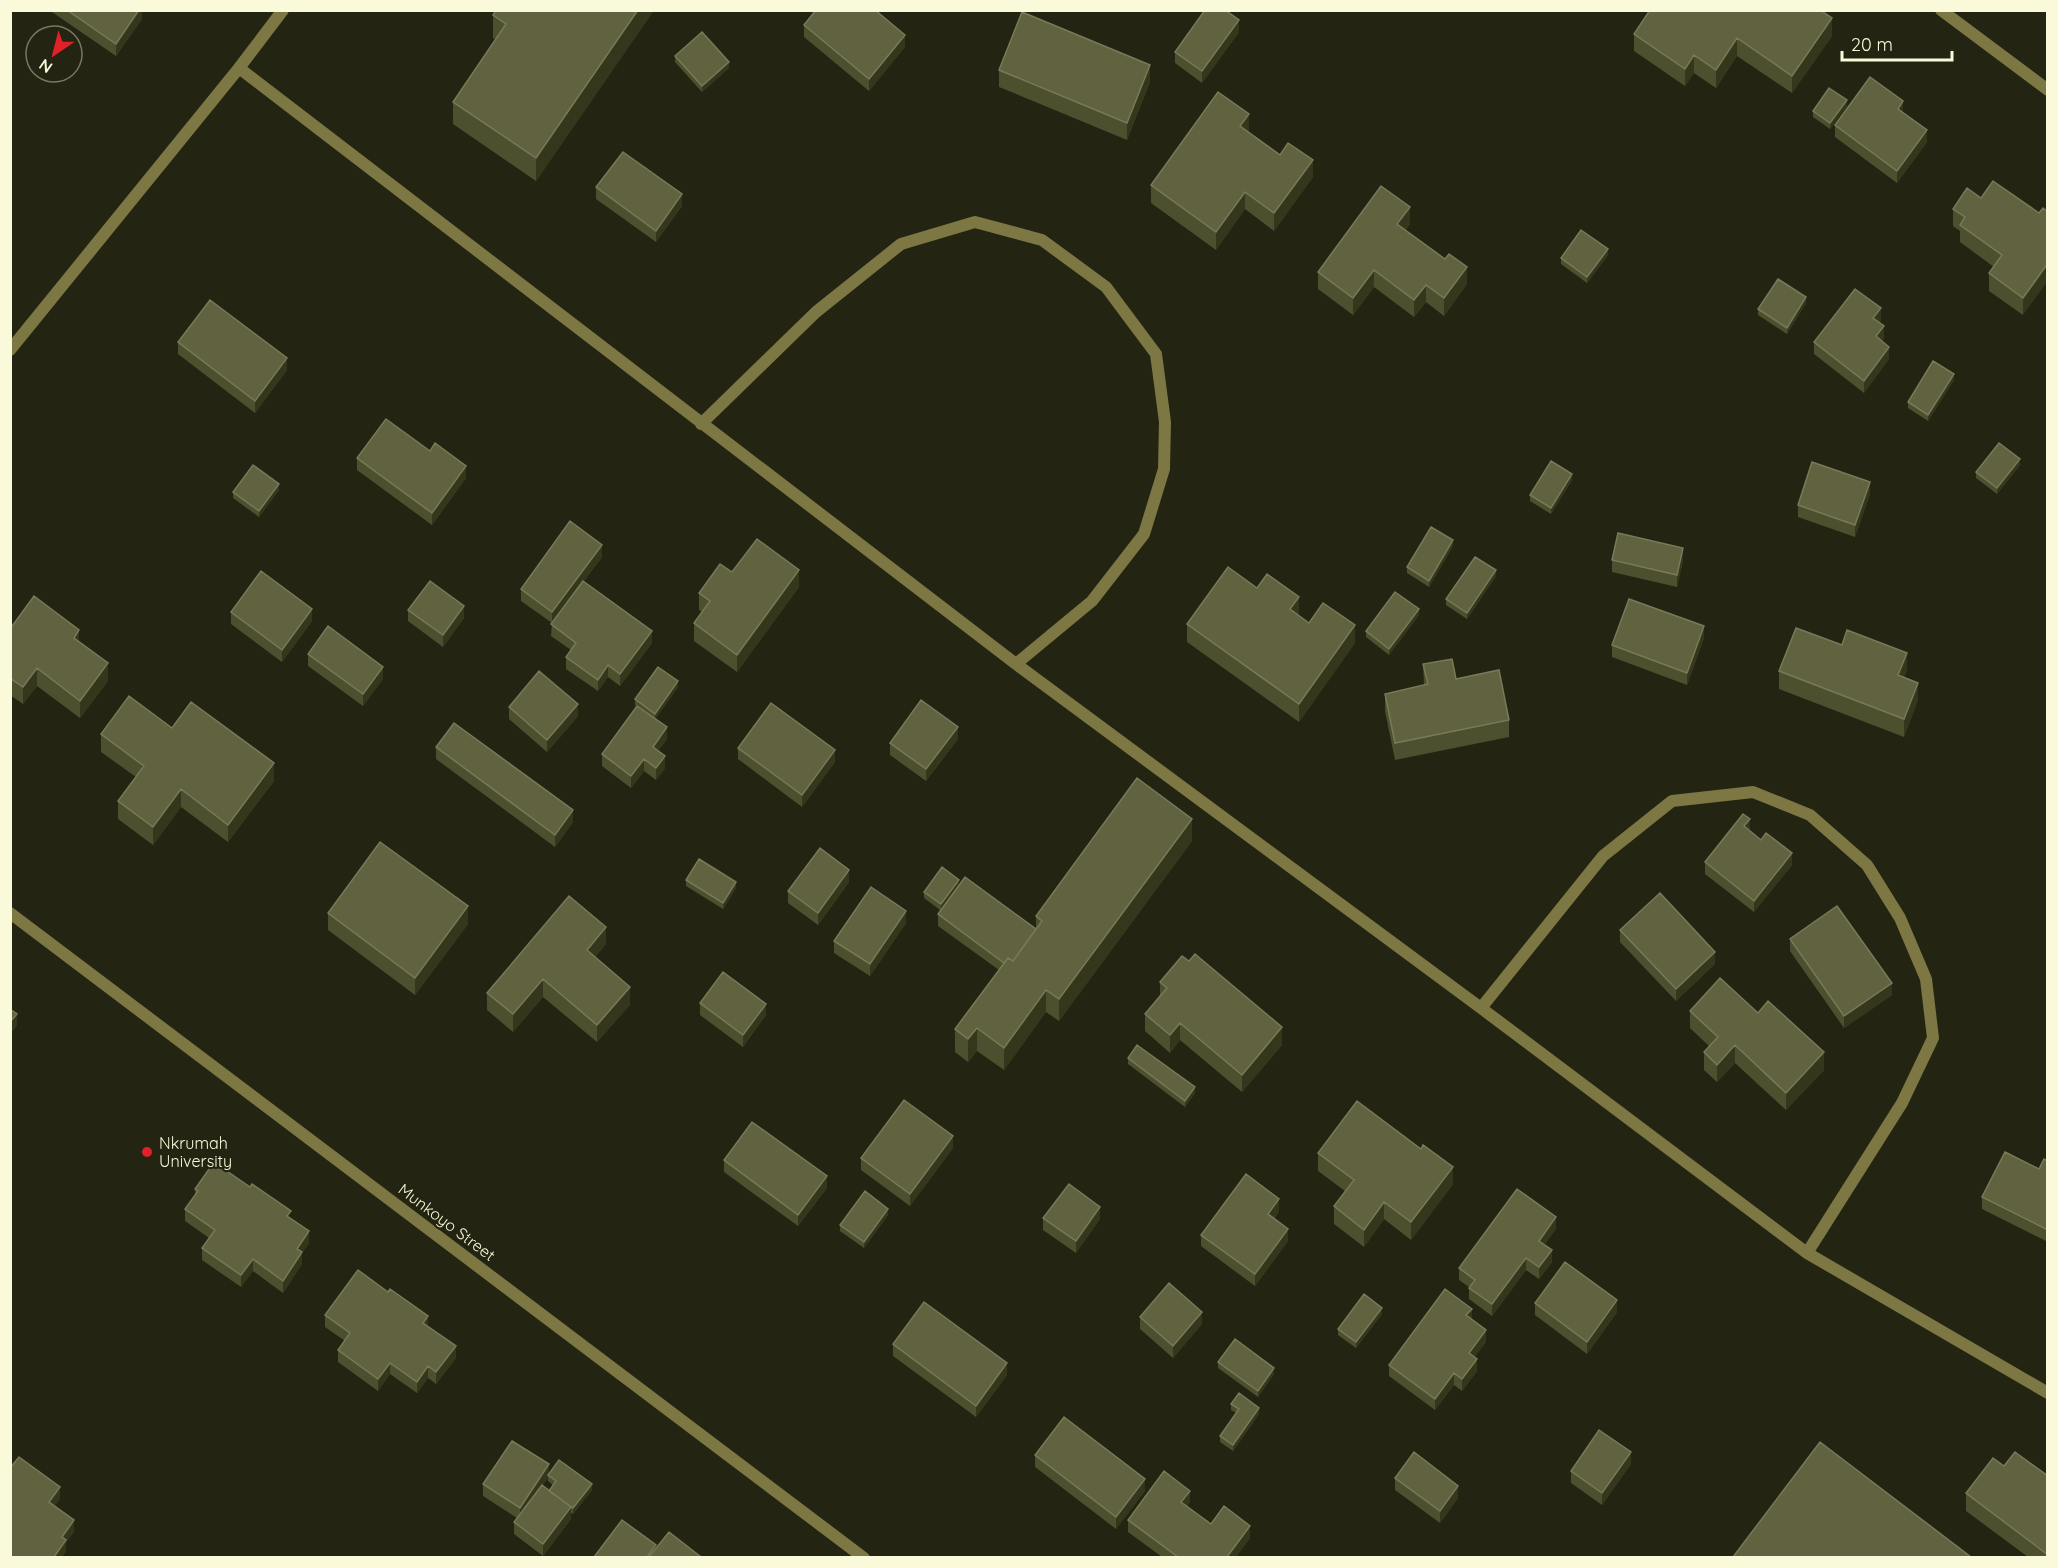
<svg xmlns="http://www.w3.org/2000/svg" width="2058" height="1568" viewBox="0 0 2058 1568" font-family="Quicksand,sans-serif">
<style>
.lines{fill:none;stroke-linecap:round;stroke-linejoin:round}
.minor{stroke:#7d7743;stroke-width:12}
.tertiary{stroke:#7d7743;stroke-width:12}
.wall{fill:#4d502e;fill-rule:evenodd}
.shaded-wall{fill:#34371b}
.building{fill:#606240;stroke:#787a58;stroke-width:1.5}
.poi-dot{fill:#e12027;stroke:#232412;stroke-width:2}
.labels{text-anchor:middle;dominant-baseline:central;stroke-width:4.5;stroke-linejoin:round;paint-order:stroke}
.poi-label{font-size:16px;fill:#faf9da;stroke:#232412;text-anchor:start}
.street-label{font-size:16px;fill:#faf9da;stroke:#232412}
</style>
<rect width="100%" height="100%" fill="#232412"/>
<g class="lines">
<path class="minor" d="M1941 10 2048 90
M239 68 283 10
M10 350 239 68 1016 664 1481 1008 1807 1253 2048 1393
M701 424 816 312 901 244 975 222 1042 240 1106 287 1156 354 1165 422 1164 469 1144 534 1092 601 1016 664
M1481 1008 1603 856 1672 801 1753 792 1810 815 1867 865 1900 918 1926 979 1933 1038 1902 1103 1807 1253"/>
<path class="tertiary" d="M10 913 864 1558"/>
</g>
<path class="wall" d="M49 10H142V19L116 56Z
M496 10H654L536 181 453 124V102L496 40 493 38V15Z
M804 25 905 47 869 91 804 37Z
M1239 32 1202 83 1175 63V52Z
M1634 34 1832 36 1792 93 1737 56 1716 88 1694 73 1685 86 1634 51Z
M675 56 729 68 702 92 675 62Z
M999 70 1150 82 1127 140 999 87Z
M1847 106 1830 129 1813 117V111Z
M1835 125 1927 142 1897 183 1835 137Z
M1248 132 1313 177 1274 231 1245 209 1216 250 1151 203V185L1249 132Z
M596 187 682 206 656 242 596 199Z
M1981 198 2039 213 2023 315 1989 291V273L1994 267 1960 242V231L1953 226V209Z
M1410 224 1405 231 1467 284 1444 316 1426 302 1414 317 1374 287 1353 315 1318 289V272Z
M1608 255 1587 283 1561 264V258Z
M1806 303 1787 334 1758 315V309Z
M1881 320 1879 323 1884 338 1881 341 1889 359 1864 393 1814 354V342Z
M178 342 287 370 255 413 178 354Z
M1954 380 1928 421 1908 408V402Z
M430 451 466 478 432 525 357 470V458Z
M2020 465 1997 494 1976 478V472Z
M1572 480 1551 514 1530 501V495Z
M279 490 259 517 233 498V492Z
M1870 494 1855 537 1798 517V505Z
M1453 546 1429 587 1407 573V567Z
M602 557 584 581 652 643 620 686 608 677 598 691 566 669V657L571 650 551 636 552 623 521 601V589Z
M1612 560H1683L1677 587 1612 572Z
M732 572 799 587 737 672 694 641V623L702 612 699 610V593Z
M1496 576 1467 619 1446 605V599Z
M1257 588 1299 614 1298 615 1309 623 1355 643 1299 722 1187 642V624Z
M408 610 464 618 443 647 408 621Z
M231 612 312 621 282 662 231 624Z
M1419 615 1389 655 1366 637V631Z
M10 629 79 642 108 681 80 718 37 686 23 704 10 695Z
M1704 638 1687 685 1612 657V645Z
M308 654 383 679 363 706 308 666Z
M1423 664 1456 679 1509 720V737L1395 760 1385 711V694L1424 685Z
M1907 670 1904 677 1918 700 1904 737 1779 689V671Z
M678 687 655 719 667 739 658 751 665 768 656 780 644 771 631 788 602 766V754L637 706 635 705V699Z
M509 707 578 716 547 752 509 719Z
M172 728 274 781 228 842 181 807 153 845 118 819V801L136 777 101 752V734Z
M958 739 926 781 890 755V743Z
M436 747 573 822 555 847 436 759Z
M738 748 835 762 802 807 738 759Z
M1750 831 1792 865 1754 912 1705 874V862Z
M1192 841 1059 1021 1046 1012 1004 1070 977 1051 968 1062 955 1052V1029L999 970 938 926V914L940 910 924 898V892L959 885 1036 929V916Z
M686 880 736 888 723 909 686 886Z
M849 882 818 925 788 903V891Z
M328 913 468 924 415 995 328 930Z
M906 923 870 976 834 953V941Z
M1620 930 1715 964 1676 1001 1620 942Z
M1790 939 1892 995 1844 1028 1790 951Z
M606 944 595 957 630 1005 597 1042 543 997 513 1032 487 1010V993Z
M1160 982 1282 1045 1242 1092 1180 1040 1170 1053 1145 1031V1014L1160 995Z
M700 1003 766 1015 743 1047 700 1015Z
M1690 1011 1758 1013 1824 1070 1786 1110 1735 1063 1717 1082 1704 1070V1052L1709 1046 1690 1028Z
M1128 1058 1195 1093 1185 1107 1128 1064Z
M953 1148 910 1206 861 1170V1158Z
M1318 1153 1453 1184 1411 1240 1384 1219 1364 1247 1334 1224V1206L1345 1191 1318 1171Z
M724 1160 827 1188 798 1226 724 1172Z
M2048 1161V1242L1982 1209V1197L2039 1169Z
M195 1189 291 1218 309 1243 302 1253V1264L283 1293 253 1271 241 1287 202 1260V1248L209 1238 185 1221V1209L195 1195Z
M1279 1211 1274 1219 1288 1241 1255 1286 1201 1246V1235Z
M888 1215 864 1248 840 1231V1225Z
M1043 1218 1100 1219 1076 1253 1043 1230Z
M1556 1229 1544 1245 1552 1262 1539 1279 1526 1270 1492 1316 1469 1299V1287L1459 1280V1268Z
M1535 1303 1617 1312 1587 1354 1535 1315Z
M1382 1314 1356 1348 1338 1335V1329Z
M325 1315 428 1326 456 1358 436 1384 428 1378 417 1393 390 1374 378 1391 338 1362V1350L345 1341 325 1327Z
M1140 1317 1202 1324 1173 1358 1140 1329Z
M1472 1319 1486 1342 1474 1357 1477 1371 1462 1391 1454 1385 1435 1410 1389 1376V1365Z
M893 1344 1007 1375 976 1417 893 1356Z
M1218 1362 1274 1374 1258 1397 1218 1368Z
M1231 1404 1259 1414 1233 1451 1220 1442V1436L1236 1413 1231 1410Z
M1035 1455 1145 1491 1116 1529 1035 1467Z
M1631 1464 1602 1505 1571 1483V1471Z
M2004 1466 2048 1476V1557H2028L1966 1511V1493Z
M549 1473 592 1490 573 1514 571 1513V1519L543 1556 514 1534V1522L517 1518 483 1496V1484ZM548 1478V1481L553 1485 549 1491 542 1486Z
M1395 1478 1458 1498 1440 1523 1395 1490Z
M1190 1502 1187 1506 1211 1524 1250 1538 1236 1557H1162L1128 1532V1520Z"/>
<path class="shaded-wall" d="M139 10H142V19L116 56V44Z
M638 10H654L536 181V158Z
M1832 18V36L1792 93V76Z
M1239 20V32L1202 83V71Z
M905 35V47L869 91V79Z
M1737 38V56L1716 88V70Z
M1694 55V73L1685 86V69Z
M729 62V68L702 92V86Z
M1150 65V82L1127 140V123Z
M1847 100V106L1830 129V123Z
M1903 101V113L1898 109Z
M1249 114V132L1240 144V126Z
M1927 130V142L1897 183V171Z
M1313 160V177L1274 231V213Z
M1245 192V209L1216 250V232Z
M682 194V206L656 242V231Z
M1410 207V224L1397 242V224Z
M1608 249V255L1587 283V277Z
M2048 263V281L2023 315V298Z
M1467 267V284L1444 316V298Z
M1374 270V287L1353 315V298Z
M1426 285V302L1414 317V300Z
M1806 297V303L1787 334V328Z
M1881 308V320L1873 330V318Z
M1884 326V338L1876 348V336Z
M1889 347V359L1864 393V381Z
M287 358V370L255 413V401Z
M1954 374V380L1928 421V415Z
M2020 459V465L1997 494V488Z
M466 466V478L432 525V513Z
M1572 474V480L1551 514V508Z
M1870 482V494L1855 537V525Z
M279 484V490L259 517V511Z
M1453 540V546L1429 587V581Z
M602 545V557L552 623V612Z
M1683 548V560L1677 587V575Z
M799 570V587L737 672V655Z
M1496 570V576L1467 619V613Z
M1299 597V614L1290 627V609Z
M464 606V618L443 647V635Z
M312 609V621L282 662V650Z
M1419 609V615L1389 655V649Z
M1355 625V643L1299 722V704Z
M1704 626V638L1687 685V673Z
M79 630V647L74 638Z
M652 631V643L620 686V674Z
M1907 653V670L1898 693V675Z
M108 663V681L80 718V701Z
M608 665V677L598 691V680Z
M383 667V679L363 706V694Z
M37 668V686L23 704V687Z
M678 681V687L655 720V714Z
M1918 683V700L1904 737V719Z
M578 704V716L547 752V740Z
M667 727V739L653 758V747Z
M958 727V739L926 781V769Z
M835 750V762L802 807V795Z
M665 756V768L656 780V768Z
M644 759V771L631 788V776Z
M274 763V781L228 842V825Z
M181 789V807L153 845V827Z
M573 810V822L555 847V835Z
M1192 819V841L1059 1021V999Z
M1750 819V831L1744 826Z
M1792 853V865L1754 912V901Z
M849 870V882L818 925V913Z
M959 880V886L941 910V904Z
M736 882V888L723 909V903Z
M468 906V924L415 995V978Z
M906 911V923L870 976V964Z
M606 927V944L587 968V950Z
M1715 952V964L1676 1001V989Z
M543 979V997L513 1032V1014Z
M1892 983V995L1844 1028V1016Z
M630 987V1005L597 1042V1025Z
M1046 990V1012L1004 1070V1048Z
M766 1004V1015L743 1047V1035Z
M17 1014V1026L10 1034V1022Z
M1180 1023V1040L1170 1053V1035Z
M1282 1027V1045L1242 1092V1075Z
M977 1028V1051L968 1062V1039Z
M1735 1045V1063L1717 1082V1065Z
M1824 1052V1070L1786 1110V1093Z
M1195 1087V1093L1185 1107V1101Z
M953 1136V1148L910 1206V1194Z
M1453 1167V1184L1411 1240V1222Z
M827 1176V1188L798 1226V1215Z
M1279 1199V1211L1268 1226V1214Z
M1384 1202V1219L1364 1247V1230Z
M1100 1207V1219L1076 1253V1241Z
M888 1209V1215L864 1248V1242Z
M1556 1217V1229L1539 1252V1241Z
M1288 1229V1241L1255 1286V1274Z
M309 1231V1243L302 1253V1264L283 1293V1281L297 1249Z
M1552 1250V1262L1539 1279V1267Z
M1526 1258V1270L1492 1316V1304Z
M253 1259V1271L241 1287V1275Z
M1617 1300V1312L1587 1354V1342Z
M1382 1308V1314L1356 1348V1342Z
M1472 1309V1321L1466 1315Z
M1202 1312V1324L1173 1358V1346Z
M428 1316V1328L423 1323Z
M1486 1330V1342L1469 1365V1353Z
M456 1346V1358L436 1384V1372Z
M1477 1359V1371L1462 1391V1379Z
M390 1363V1374L378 1391V1379Z
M1007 1363V1375L976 1417V1406Z
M428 1366V1378L417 1393V1382Z
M1274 1368V1374L1258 1397V1391Z
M1454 1373V1385L1435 1410V1399Z
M1259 1408V1414L1233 1451V1445Z
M1631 1452V1464L1602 1505V1493Z
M549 1464V1475H548V1478L520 1520V1508Z
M1145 1479V1491L1116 1529V1517Z
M592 1484V1490L573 1514V1508Z
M1458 1486V1498L1440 1523V1511Z
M60 1487V1499L49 1514V1502Z
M1190 1491V1502L1181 1514V1502Z
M571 1507V1519L543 1556V1544Z
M74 1520V1532L66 1543V1552L62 1557H54L62 1537Z
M1250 1526V1538L1236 1557H1227Z
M656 1545 655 1557H647Z"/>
<path class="building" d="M67 10H139L116 44Z
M496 10H638L536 158 453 102 506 24 493 15Z
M816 10H875L905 35 869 79 804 25Z
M1205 10H1225L1239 20 1202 71 1175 52Z
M1650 10H1820L1832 18 1792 76 1737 38 1716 70 1694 55 1685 69 1634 34Z
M1022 12 1150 65 1127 123 999 70Z
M702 32 729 62 702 86 675 56Z
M1870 77 1903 101 1898 109 1927 130 1897 171 1835 125Z
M1829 88 1847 100 1830 123 1813 111Z
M1218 92 1249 114 1240 126 1280 155 1288 143 1313 160 1274 213 1245 192 1216 232 1151 185Z
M623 152 682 194 656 231 596 187Z
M1993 181 2039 213 2043 208 2048 212V263L2023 298 1989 273 2002 255 1960 225 1965 217 1953 209 1967 188 1981 198Z
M1381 186 1410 207 1397 224 1445 259 1449 254 1467 267 1444 298 1426 285 1414 300 1374 270 1353 298 1318 272Z
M1581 230 1608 249 1587 277 1561 258Z
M1778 279 1806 297 1787 328 1758 309Z
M1855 289 1881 308 1873 318 1884 326 1876 336 1889 347 1864 381 1814 342Z
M210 300 287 358 255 401 178 342Z
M1933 361 1954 374 1928 415 1908 402Z
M386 419 430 451 435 443 466 466 432 513 357 458Z
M1999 443 2020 459 1997 488 1976 472Z
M1551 461 1572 474 1551 508 1530 495Z
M1812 462 1870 482 1855 525 1798 505Z
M253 465 279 484 259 511 233 492Z
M570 521 602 545 552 612 521 589Z
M1431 527 1453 540 1429 581 1407 567Z
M1618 533 1683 548 1677 575 1612 560Z
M757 539 799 570 737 655 694 623 710 601 699 593 720 564 732 572Z
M1475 557 1496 570 1467 613 1446 599Z
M1228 567 1257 588 1267 574 1299 597 1290 609 1309 623 1323 603 1355 625 1299 704 1187 624Z
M261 571 312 609 282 650 231 612Z
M430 581 464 606 443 635 408 610Z
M583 581 652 631 620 674 608 665 598 680 566 657 576 643 551 624Z
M1395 592 1419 609 1389 649 1366 631Z
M34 596 79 630 74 638 108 663 80 701 37 668 23 687 10 678V629Z
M1629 599 1704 626 1687 673 1612 645Z
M328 626 383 667 363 694 308 654Z
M1796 628 1842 645 1847 630 1907 653 1898 675 1918 683 1904 719 1779 671Z
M1452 659 1456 679 1499 670 1509 720 1395 743 1385 694 1428 684 1423 664Z
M658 667 678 681 655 714 635 699Z
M539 671 578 704 547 740 509 707Z
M129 696 172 728 191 702 274 763 228 825 181 789 153 827 118 801 144 766 101 734Z
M921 700 958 727 926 769 890 743Z
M771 703 835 750 802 795 738 748Z
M637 706 667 727 653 747 665 756 656 768 644 759 631 776 602 754Z
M454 723 573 810 555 835 436 747Z
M1137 778 1192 819 1059 999 1046 990 1004 1048 977 1028 968 1039 955 1029 1008 958 1013 961 1042 921 1036 916Z
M1743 814 1750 819 1744 826 1761 840 1766 833 1792 853 1754 901 1705 862Z
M380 842 468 906 415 978 328 913Z
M820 848 849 870 818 913 788 891Z
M699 859 736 882 723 903 686 880Z
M942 867 959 880 941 904 924 892Z
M965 877 1036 929 1013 961 1008 958 1004 963 938 914Z
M871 887 906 911 870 964 834 941Z
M1660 893 1715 952 1676 989 1620 930Z
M569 896 606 927 587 950 630 987 597 1025 543 979 513 1014 487 993Z
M1837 906 1892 983 1844 1016 1790 939Z
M1195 954 1282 1027 1242 1075 1180 1023 1170 1035 1145 1014 1167 988 1160 982 1182 956 1189 961Z
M723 972 766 1004 743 1035 700 1003Z
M1720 978 1758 1013 1768 1001 1824 1052 1786 1093 1735 1045 1717 1065 1704 1052 1718 1037 1690 1011Z
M10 1009 17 1014 10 1022Z
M1137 1045 1195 1087 1185 1101 1128 1058Z
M904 1100 953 1136 910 1194 861 1158Z
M1357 1101 1421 1149 1423 1145 1453 1167 1411 1222 1384 1202 1364 1230 1334 1206 1354 1180 1318 1153Z
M752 1122 827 1176 798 1215 724 1160Z
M2005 1152 2039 1169 2044 1159 2048 1161V1230L1982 1197Z
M214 1162 250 1187 252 1184 291 1211 287 1216 309 1231 297 1249 302 1252 283 1281 253 1259 241 1275 202 1248 215 1230 185 1209 198 1191 195 1189Z
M1246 1174 1279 1199 1268 1214 1288 1229 1255 1274 1201 1235Z
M1069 1184 1100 1207 1076 1241 1043 1218Z
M1517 1189 1556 1217 1539 1241 1552 1250 1539 1267 1526 1258 1492 1304 1469 1288 1475 1280 1459 1268Z
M865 1191 888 1209 864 1242 840 1225Z
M1565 1262 1617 1300 1587 1342 1535 1303Z
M358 1270 388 1292 390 1289 428 1316 423 1323 456 1346 436 1372 428 1366 417 1382 390 1363 378 1379 338 1350 350 1333 325 1315Z
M1169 1283 1202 1312 1173 1346 1140 1317Z
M1445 1289 1472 1309 1466 1315 1486 1330 1469 1353 1477 1359 1462 1379 1454 1373 1435 1399 1389 1365Z
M1364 1294 1382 1308 1356 1342 1338 1329Z
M924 1302 1007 1363 976 1406 893 1344Z
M1235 1339 1274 1368 1258 1391 1218 1362Z
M1239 1393 1259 1408 1233 1445 1220 1436 1239 1409 1231 1404Z
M1064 1417 1145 1479 1116 1517 1035 1455Z
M1599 1430 1631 1452 1602 1493 1571 1471Z
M512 1441 549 1464 520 1508 483 1484Z
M1820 1442 1971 1557H1733Z
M1414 1452 1458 1486 1440 1511 1395 1478Z
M2015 1452 2048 1476V1555L1966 1493 1993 1458 2004 1466Z
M19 1457 60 1487 49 1502 74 1520 62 1537 66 1540 54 1557H10V1468Z
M559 1460 592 1484 573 1508 549 1491 556 1481 548 1475Z
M1164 1471 1190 1491 1181 1502 1211 1524 1224 1506 1250 1526 1227 1557H1178L1128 1520Z
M542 1485 571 1507 543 1544 514 1522Z
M622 1520 656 1545 647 1557H594Z
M669 1532 701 1557H649Z"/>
<circle class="poi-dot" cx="147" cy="1152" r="6"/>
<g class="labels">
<g class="poi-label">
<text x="159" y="1143">Nkrumah<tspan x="159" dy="18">University</tspan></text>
</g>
<g class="street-label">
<text transform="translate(447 1222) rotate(37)">Munkoyo Street</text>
</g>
</g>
<rect width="2058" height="1568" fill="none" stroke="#faf9da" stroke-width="24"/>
<g transform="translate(54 54) rotate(215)"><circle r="28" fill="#232412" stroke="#797962" stroke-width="1.5"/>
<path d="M0-4.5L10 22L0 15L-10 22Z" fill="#e12027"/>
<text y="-9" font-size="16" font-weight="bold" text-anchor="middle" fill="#faf9da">N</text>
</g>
<path d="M1842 51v9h110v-9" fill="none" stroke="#faf9da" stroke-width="3"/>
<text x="1851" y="51" font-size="18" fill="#faf9da" stroke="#232412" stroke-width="4.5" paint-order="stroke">20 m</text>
</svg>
